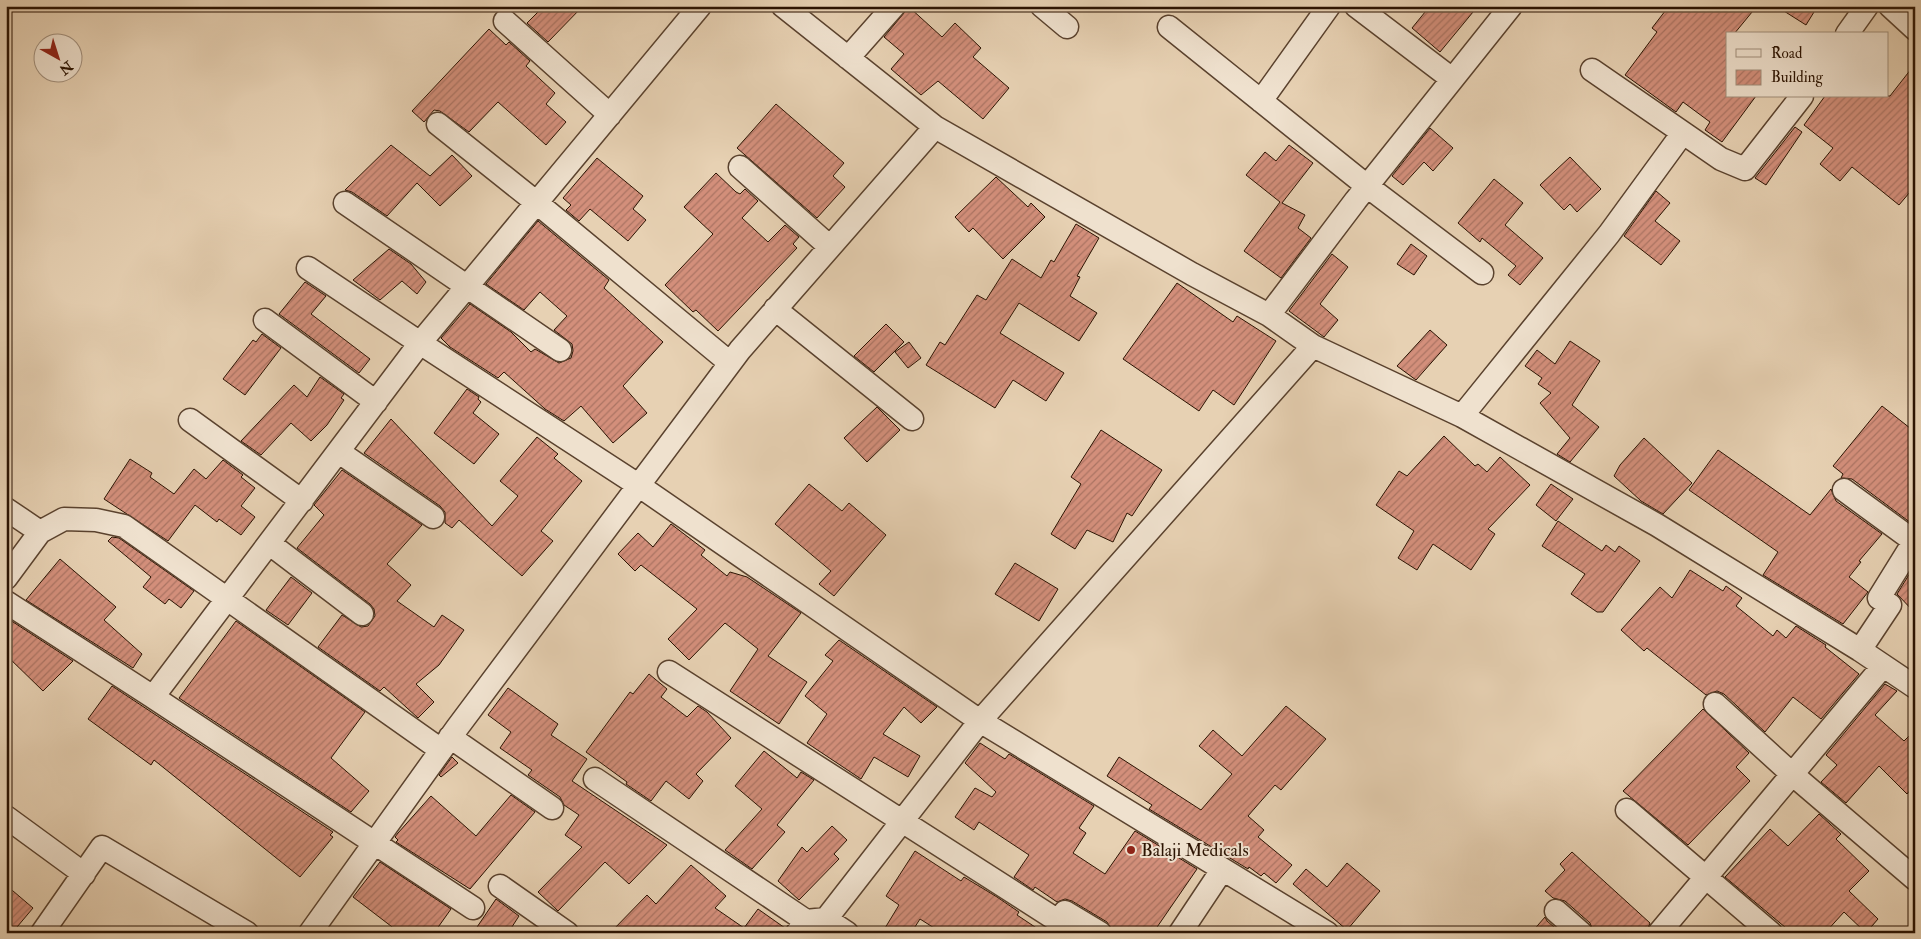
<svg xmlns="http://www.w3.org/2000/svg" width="1921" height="939" viewBox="0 0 1921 939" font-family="'IM FELL Double Pica',serif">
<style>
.building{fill:url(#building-hatch);stroke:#2b1302}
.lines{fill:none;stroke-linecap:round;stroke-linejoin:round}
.street-casing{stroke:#5a422e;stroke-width:25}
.street{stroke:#efe1ce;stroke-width:22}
.poi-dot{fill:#8f2418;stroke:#efe1ce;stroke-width:2}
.labels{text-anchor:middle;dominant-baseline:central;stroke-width:4;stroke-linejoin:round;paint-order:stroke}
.poi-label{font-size:18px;fill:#2b1302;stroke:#efe1ce;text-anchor:start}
</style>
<defs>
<pattern id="building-hatch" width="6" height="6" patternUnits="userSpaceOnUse" patternTransform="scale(1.25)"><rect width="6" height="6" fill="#d38f7b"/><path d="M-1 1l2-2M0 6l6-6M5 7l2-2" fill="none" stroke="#ab7463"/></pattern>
</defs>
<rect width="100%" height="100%" fill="#e7d1b3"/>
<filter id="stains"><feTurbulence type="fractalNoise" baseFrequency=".004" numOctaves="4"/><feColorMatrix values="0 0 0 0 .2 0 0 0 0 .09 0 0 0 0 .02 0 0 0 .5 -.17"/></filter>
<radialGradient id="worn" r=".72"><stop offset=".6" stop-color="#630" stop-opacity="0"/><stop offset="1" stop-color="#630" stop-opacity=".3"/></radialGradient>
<path class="building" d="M544 6H583L548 42 527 23Z
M1430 6H1478L1440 52 1412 28Z
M1669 6H1757L1734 34H1727V96H1756L1722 142 1705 130 1710 122 1683 102 1676 112 1625 75 1657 32 1652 28Z
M1776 6H1805L1814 12 1806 25Z
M909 7 942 37 955 23 981 48 973 57 1009 88 983 119 938 81 921 95 891 69 904 54 884 37Z
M489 29 506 45 509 42 530 61 526 66 555 93 546 104 566 122 546 145 498 102 469 132 440 111 434 110 424 122 412 111Z
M1915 64V186L1899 205 1852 167 1840 181 1820 164 1833 148 1804 125 1825 96H1890Z
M776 104 844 163 833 176 845 187 817 218 737 148Z
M1795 127 1802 132 1766 185 1755 178Z
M1430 128 1453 148 1433 171 1424 162 1403 185 1392 176Z
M391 145 430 176 452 155 472 176 440 206 417 183 387 216 352 192 345 190Z
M1289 145 1313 163 1282 203 1305 215 1298 228 1311 238 1281 278 1244 251 1280 202 1246 175 1265 152 1276 161Z
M1570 157 1601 189 1577 212 1570 204 1564 210 1540 185Z
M597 158 643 196 633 209 646 220 628 241 590 209 579 221 566 210 571 205 563 198Z
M716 173 736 192 740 194 745 189 758 201 742 218 768 242 785 225 799 237 793 244 797 248 718 331 696 310 693 312 665 285 713 234 684 207Z
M996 177 1028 207 1031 203 1045 217 1003 259 973 228 969 232 955 217Z
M1494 179 1523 203 1505 225 1543 258 1520 285 1508 275 1516 266 1482 238 1480 242 1458 223Z
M1656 191 1670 203 1655 221 1680 241 1661 265 1624 236Z
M538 221 609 280 604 288 663 342 623 386 647 413 613 443 581 406 564 421 545 409 504 372 498 378 450 347 441 338 470 304 511 332 531 352 535 349 559 363 571 358 573 351 572 344 554 330 567 316 540 292 524 310 486 284Z
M1076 224 1099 238 1077 276 1080 277 1070 296 1097 313 1079 341 1019 303 1000 333 1064 373 1046 401 1013 380 995 408 926 365 940 342 945 345 977 295 986 300 1012 259 1041 278 1051 260 1054 262Z
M1411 244 1427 256 1414 275 1397 264Z
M389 249 411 264 426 282 417 294 402 281 380 300 353 280Z
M1332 254 1348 267 1320 304 1338 320 1324 337 1289 311Z
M305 282 326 296 311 314 370 359 359 373 279 314Z
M1177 283 1233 322 1237 316 1276 341 1234 405 1213 390 1199 411 1123 359Z
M886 324 904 342 874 372 854 356Z
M1430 330 1447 345 1416 380 1397 366Z
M262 334 281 348 245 395 223 379 253 340 256 342Z
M1570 341 1600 361 1572 405 1599 427 1570 462 1557 454 1570 438 1540 403 1551 393 1538 384 1542 378 1525 366 1537 350 1555 364Z
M909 342 921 358 908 368 895 352Z
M320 377 344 394 341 398 344 400 327 425 311 441 291 423 261 455 241 441 294 385 307 397Z
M467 389 479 397 478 399 481 402 473 413 499 434 474 464 434 433Z
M1882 406 1915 432V526L1852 479 1841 478 1843 474 1833 466Z
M877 407 900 430 867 462 844 438Z
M391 419 492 526 518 496 500 481 537 437 558 454 554 458 582 481 541 531 553 541 522 576 459 520 452 528 445 523V512L440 506 364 453Z
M1101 430 1162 470 1132 516 1127 513 1113 542 1087 530 1075 549 1051 534 1081 484 1071 477Z
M1444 436 1475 466 1478 464 1487 472 1500 457 1530 485 1488 529 1495 534 1471 570 1433 544 1417 570 1398 558 1414 531 1376 505 1399 471 1407 476Z
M1644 438 1692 483 1663 514 1641 501 1614 476 1620 465Z
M1718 450 1810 515 1831 489 1836 501 1882 534 1859 561 1861 562 1849 577 1868 592 1843 624 1763 575 1778 552 1689 490Z
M130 459 152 473 150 477 174 494 194 469 206 479 223 460 243 475 241 477 255 488 241 506 255 517 241 535 219 519 217 522 195 505 168 541 104 499Z
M342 470 422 525 387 564 411 585 397 601 434 627 442 615 464 630 439 665 416 684 434 702 418 718 384 687 380 691 318 647 342 615 361 627 368 626 375 616 374 609 370 604 297 548 324 515 314 505Z
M809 484 842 511 849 503 886 535 834 596 819 584 831 571 775 524Z
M1551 484 1573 499 1556 521 1536 505Z
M1558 521 1602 551 1606 545 1615 552 1619 546 1640 561 1603 612H1597L1571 594 1585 574 1542 546Z
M671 524 705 550 701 555 727 576 730 572 747 577 801 613 768 656 807 682 779 724 730 691 758 649 725 623 689 660 668 639 697 609 641 565 635 571 618 554 638 533 653 547Z
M112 537 119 538 194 591 181 608 169 599 165 604 143 587 151 577 108 541Z
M60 559 116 607 104 620 142 654 133 668 26 600Z
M1015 563 1058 589 1039 621 995 594Z
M1915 565V613L1897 594Z
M1690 570 1723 591 1726 586 1742 598 1736 606 1773 636 1777 630 1786 638 1796 626 1826 645 1825 647 1859 674 1821 719 1793 697 1765 732 1724 694 1717 691 1706 695 1647 648 1644 651 1621 630 1660 587 1672 598Z
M291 577 312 593 288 625 266 610Z
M10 620 73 661 43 691 6 655V626Z
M236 621 365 712 331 758 369 791 351 812 179 698Z
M839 640 937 707 921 723 904 707 883 734 920 756 908 777 874 757 861 779 807 743 827 714 805 696 833 661 825 655Z
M649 674 667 689 661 697 687 717 698 706 707 712 731 738 696 774 703 781 689 799 666 781 651 801 626 784 627 782 586 752 630 692 633 694Z
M1885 684 1897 691 1875 715 1904 741 1915 730V785L1907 794 1879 766 1846 803 1821 782 1837 765 1826 755Z
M112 686 333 832 330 835 333 837 300 877 154 760 151 765 88 719Z
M508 688 558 724 551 735 587 759 572 781 667 845 629 884 605 862 558 911 538 892 582 847 565 835 579 815 564 805 560 797 528 775 532 770 500 748 511 732 488 715Z
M1286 706 1326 739 1281 790 1275 785 1248 816 1264 830 1258 837 1292 865 1276 883 1264 873 1261 876 1249 867 1248 869 1149 809 1152 805 1107 776 1119 757 1201 810 1232 774 1199 746 1213 730 1242 756Z
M1703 709 1749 753 1736 767 1750 781 1688 845 1623 791Z
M980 743 1005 759 1009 754 1094 806 1079 828 1086 833 1073 853 1105 874 1135 831 1197 869 1153 933H1113L1107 922 1072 901 1065 899 1057 902 1035 887 1033 890 1014 877 1029 855 979 822 974 830 955 817 975 788 992 797 996 792 965 763Z
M764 751 797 778 801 772 814 780 777 825 785 832 752 869 725 850 762 809 735 786Z
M452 757 458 763 441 777 439 775Z
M511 795 535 812 470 889 396 842 398 840 395 837 398 833 431 796 476 836Z
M1819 814 1841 834 1836 839 1869 871 1849 891 1878 919 1866 933 1844 912 1825 933H1792L1725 877 1770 829 1788 846Z
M832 826 847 840 834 854 839 859 799 900 778 881 802 847 807 852Z
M915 851 961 881 964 877 997 897 1019 912 1017 915 1044 933H942L920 919 911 933H882L899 905 886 896Z
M1572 852 1650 923 1646 933H1594L1590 923 1565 901 1553 898 1545 891 1565 870 1560 864Z
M380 862 451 909 434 933H400L353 897Z
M1347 863 1380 891 1347 930 1293 884 1306 869 1327 887Z
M691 865 726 896 715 908 744 928 758 909 785 928 784 933H610L647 895 656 904Z
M6 885 33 908 12 933H6Z
M496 899 519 916 508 933H473Z
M1545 917 1547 921 1561 933H1531Z"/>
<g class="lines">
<defs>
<path id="street" d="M700 6 420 343 638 485 980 721 1313 346
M783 6 935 127 1192 274 1269 315 1313 346 1462 416 1657 525 1860 650 1915 687
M1042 6 1067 27
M1356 6 1452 79
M1890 6 1915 29
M505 21 610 115
M1169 27 1367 186 1482 273
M1847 34 1867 6
M848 58 894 6
M1592 70 1721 159 1745 169 1802 96
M1261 101 1329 6
M438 124 537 203 730 363
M740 167 830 247
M345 203 560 350
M308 268 420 343 153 697 473 908
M775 309 912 419
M1269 315 1356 200 1511 6
M265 320 376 402
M1462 416 1609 234 1682 134
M190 420 302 501
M339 452 433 517
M1844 490 1915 542
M6 509 40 532 6 578
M40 532 64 519 96 520 124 526 441 750
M270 544 362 614
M6 602 153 697
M1860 650 1890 605 1879 598 1915 540
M669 672 1077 933
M1715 704 1792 774 1915 879
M450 737 552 808
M595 779 818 929
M1627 810 1771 933
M6 817 84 874
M500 886 567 933
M1556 911 1581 933
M1065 912 1100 933
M826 919 847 933
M42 933 102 847 247 933
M310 933 457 728 740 350 935 127
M797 933 806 921 826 919 980 721 1327 933
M1180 933 1222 870
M1659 933 1883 666"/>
</defs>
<use href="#street" class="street-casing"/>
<use href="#street" class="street"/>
</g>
<circle class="poi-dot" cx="1131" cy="850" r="5"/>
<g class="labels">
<g class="poi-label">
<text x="1141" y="850">Balaji Medicals</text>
</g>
</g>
<rect width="1921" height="939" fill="none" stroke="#e7d1b3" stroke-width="25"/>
<rect x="8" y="8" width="1906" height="924" fill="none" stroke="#2b1302" stroke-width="2.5"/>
<rect x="12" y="12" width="1896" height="914" fill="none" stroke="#2b1302"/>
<rect x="1726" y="32" width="162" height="65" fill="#efe1ce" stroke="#a18f7c"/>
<rect x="1736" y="49" width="25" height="8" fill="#efe1ce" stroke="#a18f7c"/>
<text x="1771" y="58" font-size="15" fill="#2b1302">Road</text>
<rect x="1736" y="70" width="25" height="15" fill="url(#building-hatch)" stroke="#a18f7c"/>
<text x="1771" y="82" font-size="15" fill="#2b1302">Building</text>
<g transform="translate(58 58) rotate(141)"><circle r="24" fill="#efe1ce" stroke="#a18f7c"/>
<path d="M0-4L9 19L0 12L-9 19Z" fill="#8f2418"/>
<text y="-8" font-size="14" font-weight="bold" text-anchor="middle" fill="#2b1302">N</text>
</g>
<rect width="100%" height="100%" filter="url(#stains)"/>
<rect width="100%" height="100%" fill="url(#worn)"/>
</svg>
